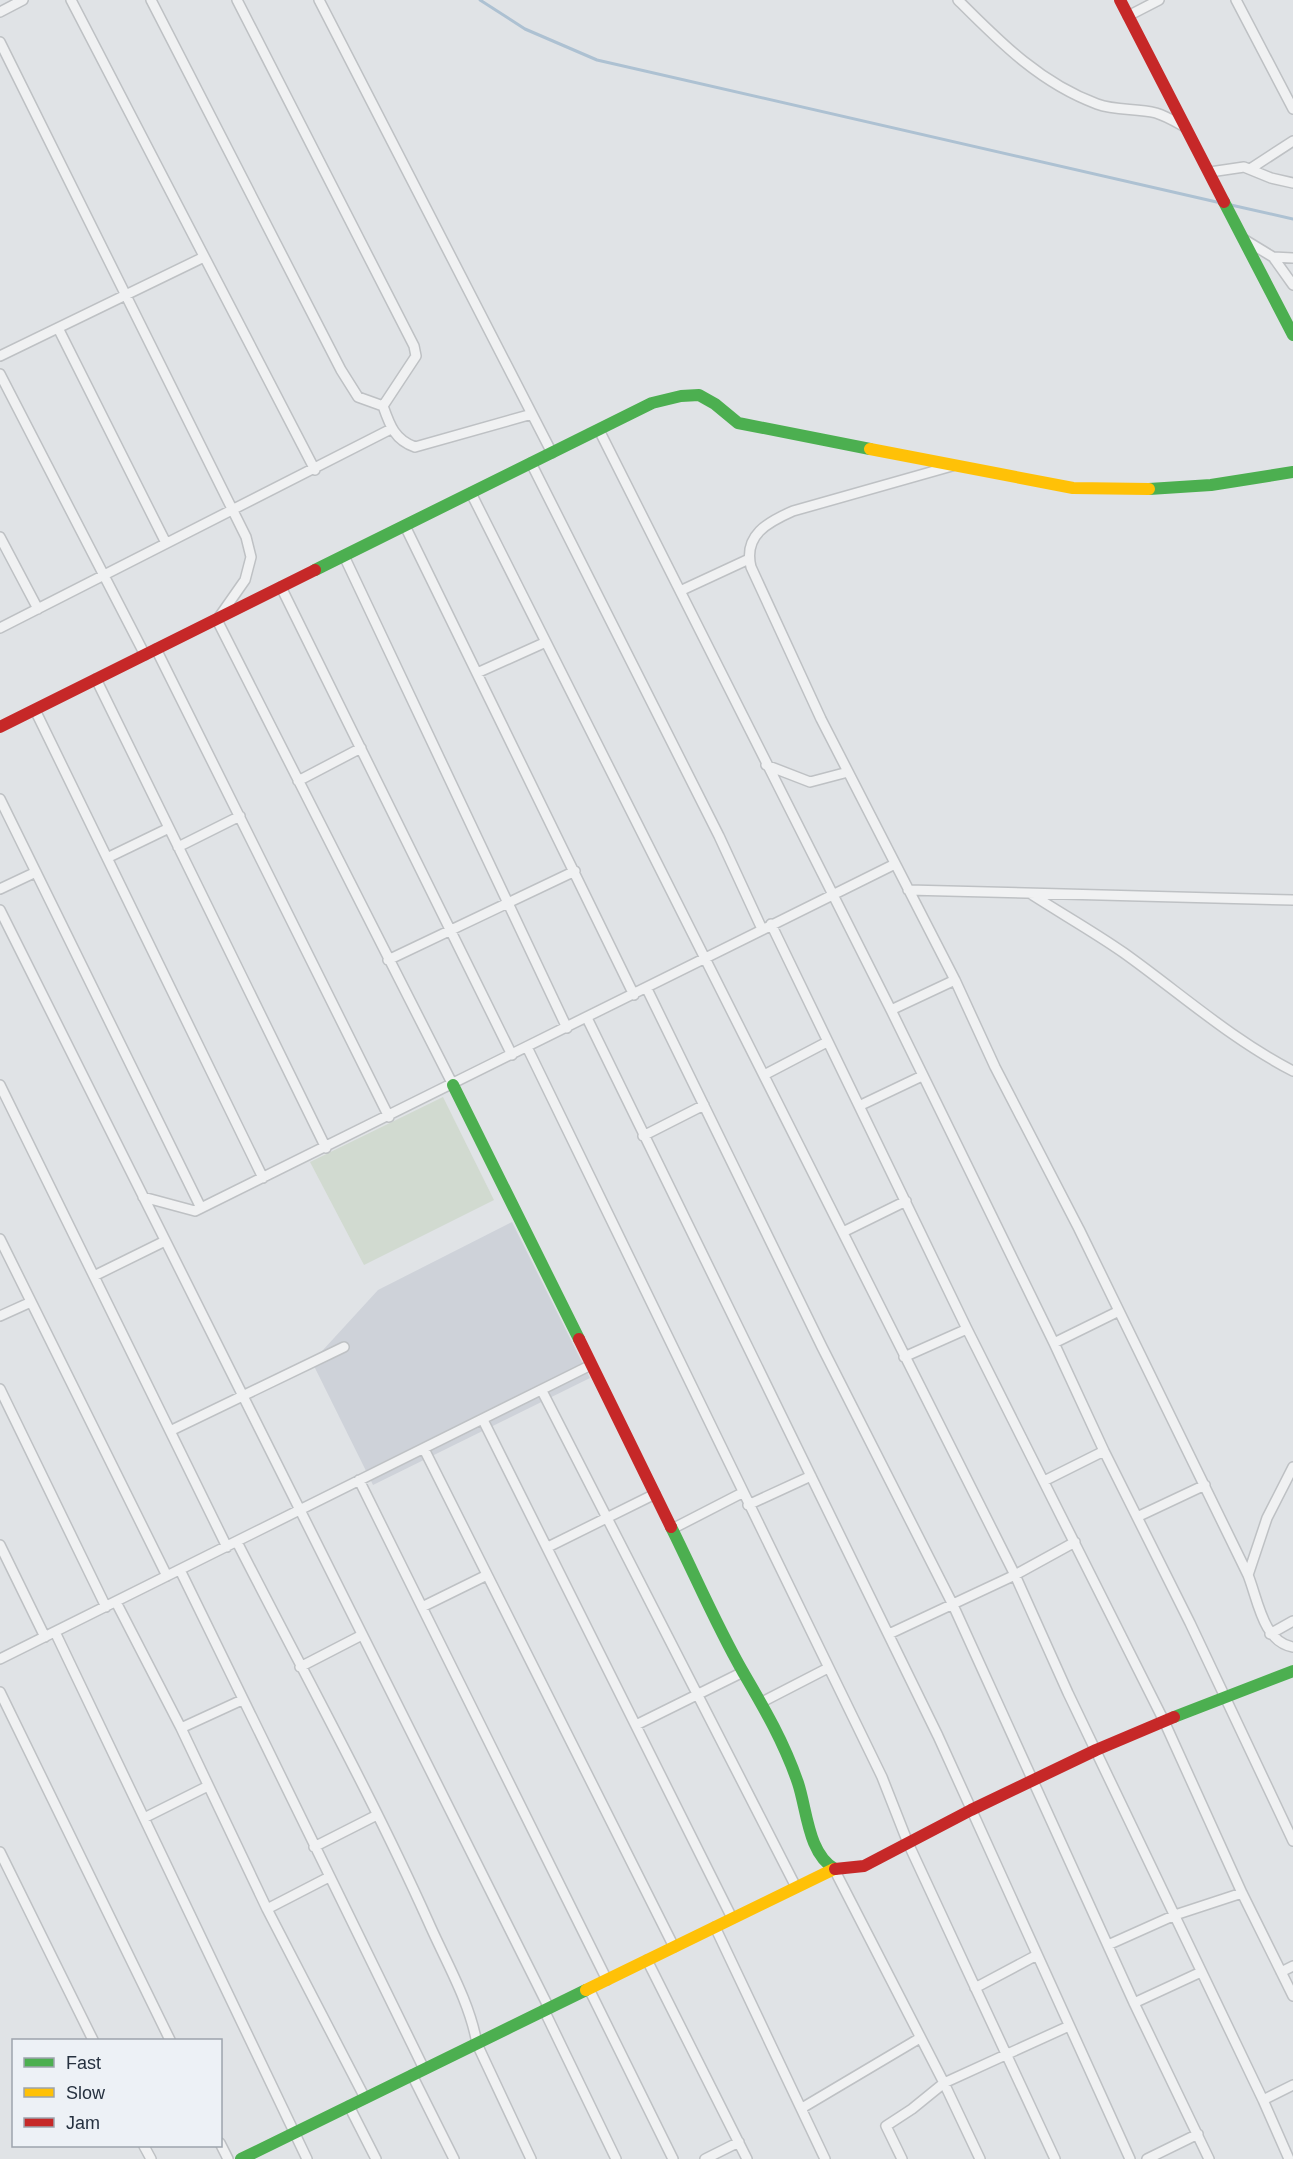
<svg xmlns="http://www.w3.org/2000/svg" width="1293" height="2159" viewBox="0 0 1293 2159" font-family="Helvetica,sans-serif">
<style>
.built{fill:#ced2d9}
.green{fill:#d1dad0}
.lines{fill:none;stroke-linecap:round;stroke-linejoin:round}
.stream{stroke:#adc1d2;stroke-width:3}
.street-casing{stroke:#bec1c4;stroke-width:12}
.street{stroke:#f0f1f2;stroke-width:9}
.fast{stroke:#4caf50;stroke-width:12}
.slow{stroke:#ffc107;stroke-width:12}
.jam{stroke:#c62828;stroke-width:12}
</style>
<rect width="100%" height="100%" fill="#e0e3e6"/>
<path class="built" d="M512 1222 590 1378 373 1485 312 1362 378 1290Z"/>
<path class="green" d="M443 1097 494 1200 364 1265 310 1162Z"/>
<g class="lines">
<path class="stream" d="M480 0 525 29 597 60 1221 203
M1231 205 1293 219"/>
<defs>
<path id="street" d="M71 0 315 470
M151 0 341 370 358 397 383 406
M237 0 414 346 416 356 383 406C390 426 395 440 415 447L532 414
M319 0 552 453
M958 0C1000 42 1040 83 1097 104 1116 111 1136 108 1156 113 1166 116 1176 122 1185 127
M1236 0 1293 109
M0 12 23 0
M1128 16 1159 0
M0 42 246 537 251 557 245 580 217 620 453 1085
M1250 169 1293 141
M1210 172 1244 167 1271 178 1293 183
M1245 240 1273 257 1293 285
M1273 257 1293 258
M58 328 166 543
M0 356 204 257
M0 374 145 655
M599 430 891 1010 1054 1343 1104 1451 1190 1623 1293 1841
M531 463 719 836 762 929
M952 466 793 511C768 522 743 535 751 567L821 719 955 980 995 1067 1079 1229 1248 1575C1258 1600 1263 1642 1293 1647
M471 493 1015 1575 1068 1693 1263 2100 1289 2159
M405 526 634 995
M0 537 38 609
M344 556 567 1028
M281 587 512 1055
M680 591 749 559
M0 628 391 429
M156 649 389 1117
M477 673 546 642
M96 679 326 1148
M35 710 263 1178
M766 765 810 782 848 772
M298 781 361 748
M0 799 201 1208
M178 847 240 816
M107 858 169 828
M0 889 36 872
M908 890 1293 900
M1031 894C1062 914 1094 932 1124 953 1180 993 1231 1039 1293 1071
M0 910 549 2008
M771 924 967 1329 1164 1721 1242 1893 1293 1996
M388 960 575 871
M647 989 822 1347 953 1605 1134 2003 1209 2159
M891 1010 955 980
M587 1018 938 1736 1130 2159
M527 1047 882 1777 908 1843 1055 2159
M764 1075 827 1042
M0 1085 227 1547
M859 1106 922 1076
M643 1136 704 1105
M143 1197 195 1211 895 864
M843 1232 906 1201
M0 1239 167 1576
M94 1276 165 1241
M0 1316 31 1302
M1054 1343 1119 1311
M904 1357 967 1329
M0 1389 106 1607
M542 1391 796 1887
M483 1420 732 1918
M170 1431 344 1347
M424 1449 674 1947
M359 1480 607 1980
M1044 1481 1104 1451
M748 1505 811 1476
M1137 1517 1205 1485
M672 1529 742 1493
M237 1542C301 1668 370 1792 428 1921 445 1960 470 2002 477 2044L531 2159
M0 1545 45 1637
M548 1547 655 1494
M180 1570 424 2069
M1248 1575 1267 1518 1293 1467
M116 1602 181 1728 267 1909 365 2098
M422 1607 487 1575
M55 1632 307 2159
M889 1634 1015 1575 1075 1542
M1270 1634 1293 1621
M0 1659 591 1365
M300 1667 362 1635
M0 1692 170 2040
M764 1701 828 1668
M636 1725 743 1672
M181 1728 242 1700
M144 1818 208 1786
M314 1847 377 1815
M0 1852 93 2040
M834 1869 944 2083 912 2109 886 2126 902 2159
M267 1909 329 1877
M715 1927 825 2159
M1108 1945 1175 1915 1242 1893
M647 1960 747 2159
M1281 1972 1293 1966
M975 1988 1037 1955
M589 1989 673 2159
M1134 2003 1201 1972
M544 2010 616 2159
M412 2075 454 2159
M1263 2100 1293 2085
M349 2106 376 2159
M802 2108 920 2038
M220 2143 228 2159
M144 2146 151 2159
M705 2159 739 2142
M980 2159 944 2083 1069 2026
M1147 2159 1198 2134"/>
</defs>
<use href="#street" class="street-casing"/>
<use href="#street" class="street"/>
<path class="fast" d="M1224 202 1293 335
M1149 489 1211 485 1293 472
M315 570 652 403 681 396 699 395 715 404 738 423 870 449
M453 1085 579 1339
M671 1527C695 1575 716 1625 743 1672 764 1708 784 1742 798 1783 807 1810 808 1854 835 1869
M1174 1717 1293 1671
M241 2159 586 1990"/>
<path class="slow" d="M870 449 1073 488 1149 489
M586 1990 834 1869"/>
<path class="jam" d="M1120 0 1224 202
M0 727 315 570
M579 1339 671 1527
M835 1869 864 1866 971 1810 1096 1750 1174 1717"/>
</g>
<rect x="12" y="2039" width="210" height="108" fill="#edf1f6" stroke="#9da4ad" stroke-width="1.5"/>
<rect x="24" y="2058" width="30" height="9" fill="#4caf50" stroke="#9da4ad" stroke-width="1.5"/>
<text x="66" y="2069" font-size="18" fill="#263140">Fast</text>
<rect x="24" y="2088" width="30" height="9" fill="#ffc107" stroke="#9da4ad" stroke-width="1.5"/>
<text x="66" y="2099" font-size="18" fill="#263140">Slow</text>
<rect x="24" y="2118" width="30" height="9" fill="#c62828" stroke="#9da4ad" stroke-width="1.5"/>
<text x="66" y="2129" font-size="18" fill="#263140">Jam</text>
</svg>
